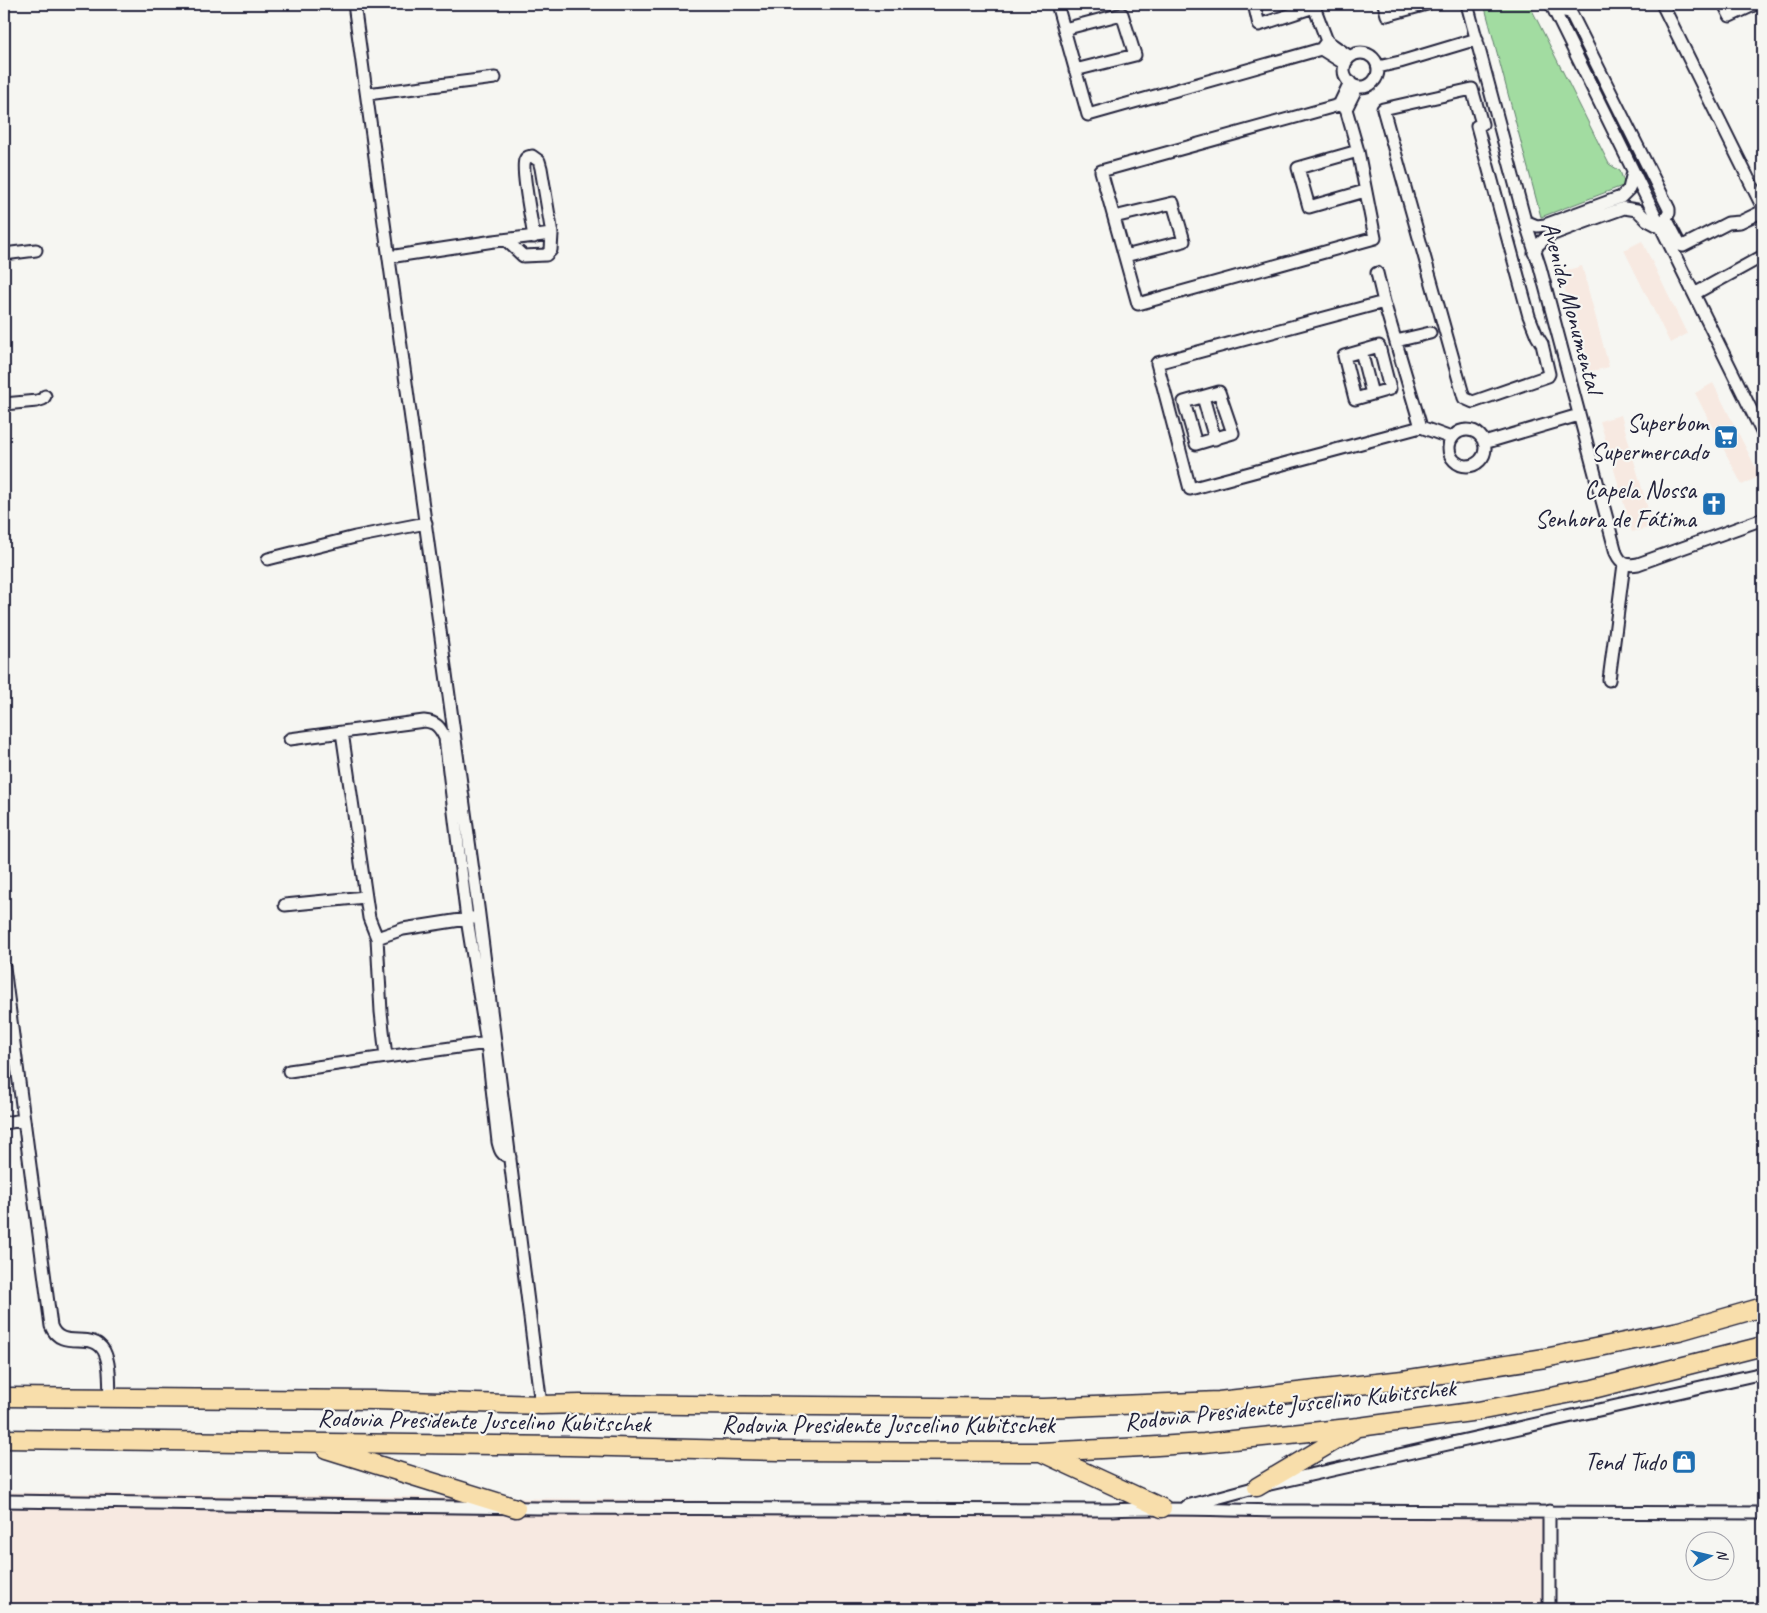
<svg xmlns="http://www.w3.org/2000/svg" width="1767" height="1613" viewBox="0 0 1767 1613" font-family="Caveat,sans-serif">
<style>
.built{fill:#f7e9e1}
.green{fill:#a2dca1;stroke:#627f6e}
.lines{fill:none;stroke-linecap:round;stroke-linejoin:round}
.minor-casing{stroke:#22223b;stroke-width:15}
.highway-casing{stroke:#22223b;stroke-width:21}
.minor{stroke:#f6f6f2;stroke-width:11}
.highway{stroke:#f8deab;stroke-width:18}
.labels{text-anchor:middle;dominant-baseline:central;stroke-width:4.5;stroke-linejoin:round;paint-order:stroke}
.street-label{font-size:25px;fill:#22223b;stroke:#f6f6f2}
.poi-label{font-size:25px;fill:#22223b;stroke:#f6f6f2;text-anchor:end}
</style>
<rect width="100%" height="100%" fill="#f6f6f2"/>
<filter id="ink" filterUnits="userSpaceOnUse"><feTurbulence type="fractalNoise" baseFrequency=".02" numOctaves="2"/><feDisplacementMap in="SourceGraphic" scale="10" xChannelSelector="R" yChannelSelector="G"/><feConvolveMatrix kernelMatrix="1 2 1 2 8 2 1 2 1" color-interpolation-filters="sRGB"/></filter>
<g filter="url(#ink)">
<path class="built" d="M1642 241 1687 334 1670 343 1624 250Z
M1582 266 1609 367 1588 372 1560 272Z
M1713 383 1760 476 1742 485 1695 393Z
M1621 415 1653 527 1632 532 1600 421Z
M4 1492 1549 1511 1548 1609H4Z"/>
<path class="green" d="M1484 4H1529L1609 164 1620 171 1625 185 1541 217Z"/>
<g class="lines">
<defs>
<path id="minor" d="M354 4 478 907 541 1405
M1057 4 1088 115 1321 49 1327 41 1313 4
M1254 4 1259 25 1314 7
M1384 4 1387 15 1427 4
M1467 4 1525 221 1540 267 1616 553C1621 564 1627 566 1638 564L1763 519
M1551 4 1763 434
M1561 4 1565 11 1570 12 1572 15 1669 209V213L1666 218 1680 245 1683 246 1728 223 1740 222 1761 212 1762 206 1662 4
M1724 4 1730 16 1756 4
M1064 29 1122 14 1135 55 1075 70
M1327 41 1350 57
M1321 49 1345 64
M1344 70a17 17 0 1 1 34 0a17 17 0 1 1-34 0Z
M1378 67 1400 62 1477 39
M1472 89 1482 124 1477 126 1529 316 1537 336 1542 344 1549 374 1548 376 1473 402 1464 398 1383 109Z
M367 94 495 78
M1339 105 1346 109 1358 151 1375 238 1138 304 1101 171Z
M1339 105 1350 82
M1346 109 1357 87
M1358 151 1298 168 1309 207 1365 191
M1114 217 1173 203 1184 241 1125 256
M1525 221 1537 226 1545 225 1621 197 1629 189 1633 172
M506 240 523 256 546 255 551 250 552 234 541 168 539 161 532 156C529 157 527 156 525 160 521 168 532 224 534 237
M1534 253 1538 245 1548 236 1585 222 1624 208 1637 210 1647 220 1660 227
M4 254 36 250
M389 257 494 241 552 234
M1377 273 1384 302
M1694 294 1763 256
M1396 341 1430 333
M1379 346 1390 389 1355 399 1344 356Z
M1361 351 1372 394
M1219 392 1233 433 1196 444 1184 402Z
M1203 397 1215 439
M4 404 37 401 43 399 45 396
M1421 427 1384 302 1157 363 1190 489 1421 427 1451 438
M1449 448a18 18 0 1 1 36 0a18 18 0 1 1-36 0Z
M1484 443 1579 415
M268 559 355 537 426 523
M1609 680 1624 564
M342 732 369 918 377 938
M290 739 424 721C436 722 440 727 445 738L467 919 487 1043 386 1057
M285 905 365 897
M4 967 51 1326C61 1352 92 1329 104 1351 111 1365 109 1384 110 1399
M487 1043 498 1142C500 1150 501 1155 510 1157
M289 1071 386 1057 381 1012 377 938 403 929 473 918
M4 1123 23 1120
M4 1501 537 1508 1111 1510C1173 1507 1236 1511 1299 1511 1454 1511 1609 1511 1763 1513
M1187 1506 1257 1487 1763 1373
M1549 1511V1609"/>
<path id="highway" d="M4 1397 375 1400 541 1405 580 1404 1044 1408 1219 1401 1403 1380 1545 1358 1679 1331 1763 1307
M4 1439 569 1446 780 1451 1040 1452 1142 1447 1204 1443 1359 1427 1478 1411 1593 1389 1763 1346
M326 1449 516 1508
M1043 1453 1162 1508
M1257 1487 1353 1430"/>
</defs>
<use href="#minor" class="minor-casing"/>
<use href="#highway" class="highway-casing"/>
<use href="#minor" class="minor"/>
<use href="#highway" class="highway"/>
</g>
</g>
<defs>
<symbol id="supermarket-square" viewBox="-11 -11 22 22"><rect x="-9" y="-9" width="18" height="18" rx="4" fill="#1f6fb2" stroke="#f6f6f2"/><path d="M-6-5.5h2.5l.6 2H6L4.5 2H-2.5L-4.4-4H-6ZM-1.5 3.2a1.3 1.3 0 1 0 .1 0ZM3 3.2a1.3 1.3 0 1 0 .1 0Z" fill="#fff"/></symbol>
<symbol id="church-square" viewBox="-11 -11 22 22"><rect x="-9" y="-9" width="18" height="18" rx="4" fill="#1f6fb2" stroke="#f6f6f2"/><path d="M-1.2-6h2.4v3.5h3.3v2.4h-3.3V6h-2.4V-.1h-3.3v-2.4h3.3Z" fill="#fff"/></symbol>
<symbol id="shop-square" viewBox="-11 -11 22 22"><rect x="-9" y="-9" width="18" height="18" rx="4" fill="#1f6fb2" stroke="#f6f6f2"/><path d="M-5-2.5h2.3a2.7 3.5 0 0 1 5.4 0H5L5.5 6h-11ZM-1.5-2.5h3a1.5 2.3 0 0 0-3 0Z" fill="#fff"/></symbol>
</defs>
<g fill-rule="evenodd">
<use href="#supermarket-square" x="1712" y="423" width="28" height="28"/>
<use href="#church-square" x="1700" y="490" width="28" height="28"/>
<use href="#shop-square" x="1670" y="1448" width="28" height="28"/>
</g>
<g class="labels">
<g class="street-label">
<text transform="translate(1572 307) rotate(75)">Avenida Monumental</text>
<text transform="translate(1290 1405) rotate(-6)">Rodovia Presidente Juscelino Kubitschek</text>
<text transform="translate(484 1421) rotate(1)">Rodovia Presidente Juscelino Kubitschek</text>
<text x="888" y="1425">Rodovia Presidente Juscelino Kubitschek</text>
</g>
<g class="poi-label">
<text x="1708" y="423">Superbom<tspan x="1708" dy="29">Supermercado</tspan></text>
<text x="1696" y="490">Capela Nossa<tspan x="1696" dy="29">Senhora de Fátima</tspan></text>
<text x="1666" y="1462">Tend Tudo</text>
</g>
</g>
<rect width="1767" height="1613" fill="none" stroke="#f6f6f2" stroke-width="20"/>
<rect x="10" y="10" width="1747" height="1593" fill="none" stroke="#22223b" stroke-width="2" filter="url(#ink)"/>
<g transform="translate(1710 1556) rotate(82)"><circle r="24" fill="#f6f6f2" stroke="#a1a1a9"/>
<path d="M0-4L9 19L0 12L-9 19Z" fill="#1f6fb2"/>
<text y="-8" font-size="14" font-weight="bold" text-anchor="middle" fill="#22223b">N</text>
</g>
</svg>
